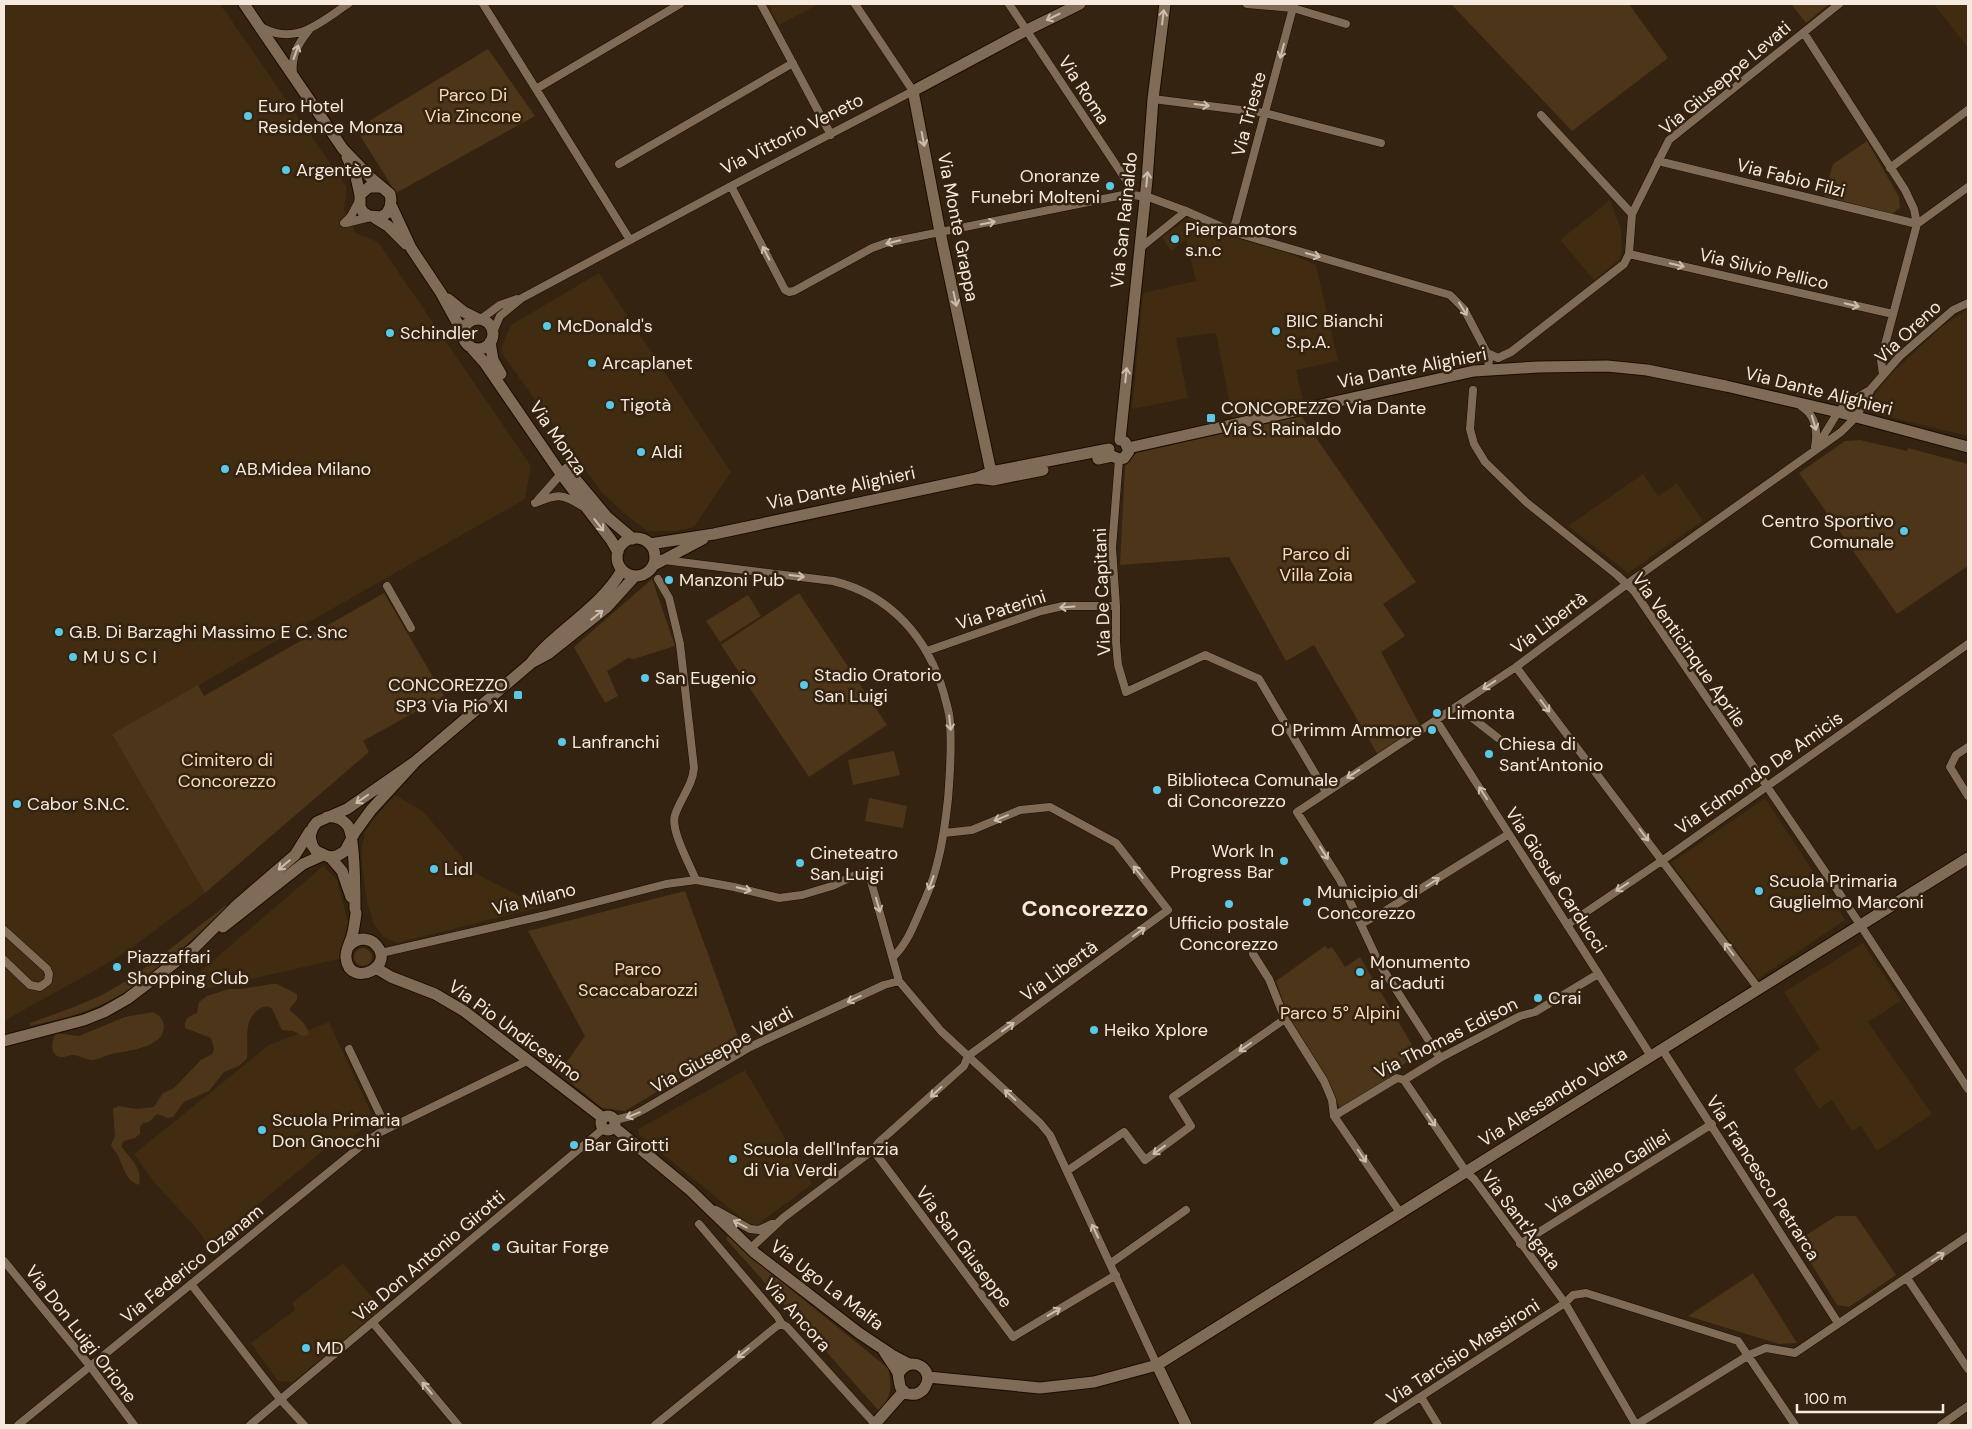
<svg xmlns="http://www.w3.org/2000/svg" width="1972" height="1429" viewBox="0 0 1972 1429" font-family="'DM Sans',sans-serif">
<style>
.built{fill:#412b11}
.green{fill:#4d351a}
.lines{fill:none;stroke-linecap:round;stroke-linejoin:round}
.street-casing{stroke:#1b0c00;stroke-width:9}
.secondary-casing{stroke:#1b0c00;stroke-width:13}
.street{stroke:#806c56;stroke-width:8}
.secondary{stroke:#806c56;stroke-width:11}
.oneway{stroke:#ccbeae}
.poi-dot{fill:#5bc8e6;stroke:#342310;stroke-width:2}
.labels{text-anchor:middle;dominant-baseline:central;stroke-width:5;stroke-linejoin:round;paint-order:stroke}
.street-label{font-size:18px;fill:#f5eadd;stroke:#342310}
.park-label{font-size:18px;fill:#fadbb9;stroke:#342310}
.poi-label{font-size:18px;fill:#f5eadd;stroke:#342310;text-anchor:start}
.district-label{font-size:22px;font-weight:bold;fill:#f5eadd;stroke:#342310}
</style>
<rect width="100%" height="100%" fill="#342310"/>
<path class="built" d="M4 4H220L346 186V198L344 209 356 233 378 242 531 466 525 499 113 734 205 893 119 957 4 1021Z
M768 4H819L779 25Z
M1934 4H1968V48Z
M1610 200 1621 229 1622 248 1620 259 1594 280 1560 240Z
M1190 217 1236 238 1291 254 1316 265 1338 361 1296 370 1304 405 1233 420 1216 333 1176 338 1188 398 1132 409 1143 293 1196 281 1186 239 1171 251 1162 237Z
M599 273 731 472 694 527 677 531H647L624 513 602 493 503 355 501 348 511 325Z
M1968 309V436L1876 414 1870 400 1891 374 1941 327Z
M1643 474 1658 496 1677 483 1703 521 1628 573 1568 526Z
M395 795 423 811 475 873 541 907 397 943 384 937 374 925 367 902 362 864V845L365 832 372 821Z
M1765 798 1845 920 1758 979 1671 863Z
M323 866 337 880 348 922 345 943 339 959 206 989 196 975Z
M1863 943 1901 1001 1868 1022 1932 1114 1877 1151 1861 1126 1852 1131 1832 1100 1819 1109 1794 1069 1820 1049 1784 992Z
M329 1022 374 1119 343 1146 334 1142 208 1245 198 1230 154 1182 134 1154 269 1045Z
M745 1070 812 1184 757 1225 748 1223 639 1135 638 1129Z
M343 1263 382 1309 293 1382 278 1381 251 1343 295 1310 292 1303Z"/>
<path class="green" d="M1451 4H1629L1668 58 1572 131Z
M1791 4H1829L1806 23Z
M488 49 535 116 396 193 356 129Z
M1867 141 1899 197 1900 208 1892 214 1824 196 1833 164Z
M1301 416 1416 582 1383 604 1405 636 1381 652 1421 727 1378 755 1314 645 1286 661 1229 557 1120 565 1125 466 1136 453Z
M1860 440 1907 451 1908 448 1968 464V566L1897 614 1799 473 1845 441Z
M652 579 675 646 634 659 628 658 607 671 618 696 605 703 574 647Z
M384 593 444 696 363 741 369 752 205 893 112 734 198 685 204 696Z
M799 593 887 725 809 777 721 645Z
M748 595 761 616 720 642 706 621Z
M894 751 900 775 853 785 848 760Z
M869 798 907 806 903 828 865 821Z
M685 891 740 1042 625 1111 602 1108 559 1073 585 1036 528 931Z
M229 905C188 943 148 985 96 1007 75 1016 52 1021 30 1026V1023C57 1013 86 1004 111 990 152 966 188 934 225 906Z
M1325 946 1328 949 1332 947 1345 967 1360 957 1418 1055 1397 1069 1395 1077 1341 1110 1326 1078 1288 1015 1276 981Z
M354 957a9 9 0 1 1 18 0a9 9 0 1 1-18 0Z
M271 984H277L297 994V1000L289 1009C297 1018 307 1022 309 1035L303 1036 293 1031 282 1030C278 1024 275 1012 271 1008 267 1005 263 1007 259 1009 242 1021 249 1042 247 1058L239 1066 224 1072 209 1091 184 1102 173 1117 168 1118 157 1114 149 1122 143 1123 140 1127V1134L135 1138 124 1141 121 1146C130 1158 143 1168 139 1185 125 1180 124 1168 118 1156 116 1152 113 1149 111 1145L115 1136 113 1109 118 1106 136 1109 154 1107 163 1093 174 1088 201 1060 212 1054 214 1049 211 1038 185 1028C184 1019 189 1016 197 1013L199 1002 207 996 229 989H242Z
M153 1012C159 1015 163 1019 164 1026 165 1048 126 1051 111 1054 105 1056 98 1060 92 1060 86 1060 80 1056 74 1055 70 1055 66 1057 62 1057 49 1056 51 1041 56 1033L79 1036 125 1017Z
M1836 1216H1856L1896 1275 1849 1307 1837 1305 1797 1241Z
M728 1236 788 1287 888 1368C892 1385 892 1398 879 1411L726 1239Z
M1753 1273 1797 1343 1779 1344 1688 1316Z"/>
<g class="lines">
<defs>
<path id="street" d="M483 4 630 240
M761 4 831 135
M1009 4 1128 183V194
M1247 4 1293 8 1346 24
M263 28C297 46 320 22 348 4
M1804 33 1905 190 1914 209 1917 224 1881 360 1883 375
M293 76C291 56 297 45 309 30
M536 89 680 4
M1153 99 1265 113 1381 143
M1541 115 1632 214
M1658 161 1917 224 1968 187
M619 164 793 63
M1890 168 1968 110
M731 186 785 290 789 292 794 291 872 248 886 243 1128 194 1151 198 1186 211 1233 232 1450 295 1464 309 1487 353 1489 359 1488 369
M344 223 351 216 359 201
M346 223 370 217
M1233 232 1294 4
M1139 249 1186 211
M1629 254 1893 314
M481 319 500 305 517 299
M493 332 500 316 522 298 731 186 913 91 855 4
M1487 353 1498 358 1511 352 1624 264 1629 254 1632 214 1669 140 1839 4
M1473 390 1470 429 1474 444 1485 462 1526 502 1617 575 1634 591 1832 882 1968 1089
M1802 407C1816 416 1818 431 1815 447
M1816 448 1838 412 1846 404 1870 390
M1119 459 1112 548 1116 606V642L1118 665 1126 692 1205 655 1259 679 1326 792
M538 500 561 474
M535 503C557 494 562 493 582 506
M664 560 833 581C891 595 928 638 944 694 946 703 950 713 950 723 952 748 950 774 948 799 944 835 939 868 924 902 915 921 909 942 893 957
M658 579 669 598 680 644 694 768C692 787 681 797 675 815 670 830 690 865 696 880
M387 586 411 628
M927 651 1041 611 1063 606H1116
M1516 667 1758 988
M1457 706 1498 738
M1436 720 1651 1056
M1968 747 1956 755 1950 767 1968 796
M944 833 972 830 1020 810 1050 807 1116 843 1168 910 968 1056
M1361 924 1385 911 1509 834
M1567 925 1663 860 1968 644
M4 930 47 969 49 974 48 981 40 987 30 985 4 960
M381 953 546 915 666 884 696 880 734 887 779 898 802 895 832 886 860 873H866L870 878 899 981 941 1031 1040 1123 1050 1135 1157 1365
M1253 954 1269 979 1285 1019 1324 1081 1332 1100 1334 1116 1401 1214
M349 1049 387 1129
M1662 1049 1838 1323
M1440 1058 1379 963 1340 880 1297 812 1516 667 1627 584 1841 432 1856 417 1871 389 1899 357 1953 310 1968 303
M1404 1080 1467 1173 1474 1179 1565 1303 1636 1425
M1404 1080 1440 1058 1520 1016 1535 1012 1598 974
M1334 1116 1397 1078 1404 1080
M615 1120 631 1116 643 1110 750 1047 884 985 899 981
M873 1150 1013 1337 1116 1275
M1067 1171 1124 1132 1145 1160 1191 1126 1173 1097 1285 1019
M716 1210 750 1229 759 1230 772 1224
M699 1224 777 1316 782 1324 787 1327 875 1424
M1520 1244 1712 1124
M750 1249 783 1218 873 1150 878 1143 964 1066 968 1056
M4 1261 90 1366 134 1425
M1111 1263 1186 1210
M1907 1278 1968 1369
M191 1284 281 1400 304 1425
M373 1323 458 1425
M1421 1397 1438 1425
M18 1425 367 1141 379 1133 529 1060
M250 1425 603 1129
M655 1425 777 1326 782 1324
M1377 1425 1565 1303 1573 1295 1586 1293 1738 1341 1795 1425
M1636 1425 1749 1355 1766 1348 1795 1353 1968 1236
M1941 1425 1968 1406"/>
<path id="secondary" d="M244 4 343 149 371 178 390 194 391 200 390 207 387 213 381 217 369 216 363 212 360 207V195L369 187H381
M347 157 356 177 360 195
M391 205 411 248 441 293 463 333
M375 218 388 226 406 244
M448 299 464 312 478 319
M463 334a15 15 0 1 1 30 0a15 15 0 1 1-30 0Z
M490 342 493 360 501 374
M468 344 484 362 561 474 611 540 618 552
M1120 440 1147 180 1153 99 1165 4
M1128 448 1474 371 1538 367 1607 366 1647 370 1726 386 1838 412 1968 447
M1098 459 1112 456 1119 459 1124 458 1129 451 1125 442
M567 469 607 517 633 539
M991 472 940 232 913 91 1027 30 1080 4
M977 478 993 480 1043 470
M617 557a19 19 0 1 1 38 0a19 19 0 1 1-38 0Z
M650 544 714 534 976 478 991 472 1109 449
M654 565 703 539
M533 662 548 654 606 608 635 576
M416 761 371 810 355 832 345 851 337 856 329 857 316 851 312 845 310 836 313 827 317 822 347 809 416 761 530 664C557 629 600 609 622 570
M327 817C335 816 343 819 348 826 355 838 355 893 355 909
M330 857 342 871 351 897
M223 927 303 864 323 855
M349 946C356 939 364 937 373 942 401 966 349 990 346 958 345 951 350 943 352 936 354 929 355 921 356 913
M376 968 391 977 435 994 464 1011 603 1118
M4 1041 84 1020 104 1012 127 999 194 948 237 905 295 855 310 831
M601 1123a7 7 0 1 1 14 0a7 7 0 1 1-14 0Z
M614 1127 690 1190 755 1253 859 1333 892 1355 909 1364
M884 1351C888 1358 893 1364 897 1371 901 1378 895 1397 916 1394 919 1393 923 1391 925 1387 936 1370 911 1353 899 1373
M1157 1365 1186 1425
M928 1377 1040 1388 1094 1382 1157 1365 1968 858
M874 1425 904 1391"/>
</defs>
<use href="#street" class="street-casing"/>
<use href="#secondary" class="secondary-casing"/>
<use href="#street" class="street"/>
<use href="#secondary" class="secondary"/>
</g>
<defs><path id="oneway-shaft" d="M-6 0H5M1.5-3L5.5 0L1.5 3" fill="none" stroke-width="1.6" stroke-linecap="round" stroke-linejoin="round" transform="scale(1.25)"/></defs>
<g class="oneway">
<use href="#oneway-shaft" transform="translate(1053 17) rotate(154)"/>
<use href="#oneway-shaft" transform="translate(1163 17) rotate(-83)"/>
<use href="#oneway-shaft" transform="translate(1282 51) rotate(105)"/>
<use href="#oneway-shaft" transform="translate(296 52) rotate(-71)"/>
<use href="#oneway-shaft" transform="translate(1202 105) rotate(7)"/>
<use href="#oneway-shaft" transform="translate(923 139) rotate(79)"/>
<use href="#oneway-shaft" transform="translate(1147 179) rotate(-84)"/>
<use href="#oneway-shaft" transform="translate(988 223) rotate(-11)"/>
<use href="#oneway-shaft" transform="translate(893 242) rotate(167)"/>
<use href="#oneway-shaft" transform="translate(766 253) rotate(-117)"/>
<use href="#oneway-shaft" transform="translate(1313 255) rotate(16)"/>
<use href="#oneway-shaft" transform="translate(1677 265) rotate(13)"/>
<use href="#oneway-shaft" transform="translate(955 299) rotate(78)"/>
<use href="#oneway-shaft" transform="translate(1852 305) rotate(13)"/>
<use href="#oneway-shaft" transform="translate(1463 309) rotate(58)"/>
<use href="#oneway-shaft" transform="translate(1126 375) rotate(-84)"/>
<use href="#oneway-shaft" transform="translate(1814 423) rotate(73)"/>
<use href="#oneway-shaft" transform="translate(599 525) rotate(52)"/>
<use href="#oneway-shaft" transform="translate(797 576) rotate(7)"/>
<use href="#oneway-shaft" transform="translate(1067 607) rotate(176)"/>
<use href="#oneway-shaft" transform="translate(597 615) rotate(-39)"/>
<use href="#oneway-shaft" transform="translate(1489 685) rotate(146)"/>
<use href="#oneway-shaft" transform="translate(1545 706) rotate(53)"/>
<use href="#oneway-shaft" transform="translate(950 723) rotate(84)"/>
<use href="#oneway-shaft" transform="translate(1353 774) rotate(147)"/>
<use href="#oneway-shaft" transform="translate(1483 793) rotate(-123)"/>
<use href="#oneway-shaft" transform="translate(362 799) rotate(145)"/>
<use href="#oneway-shaft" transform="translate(1001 818) rotate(158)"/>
<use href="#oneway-shaft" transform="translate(1644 835) rotate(53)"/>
<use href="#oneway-shaft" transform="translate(1324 853) rotate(58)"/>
<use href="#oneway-shaft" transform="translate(284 865) rotate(140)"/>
<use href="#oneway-shaft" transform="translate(1138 872) rotate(-128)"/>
<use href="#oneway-shaft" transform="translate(1433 882) rotate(-32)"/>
<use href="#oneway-shaft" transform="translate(931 883) rotate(110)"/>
<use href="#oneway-shaft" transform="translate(1622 887) rotate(146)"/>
<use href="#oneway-shaft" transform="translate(744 889) rotate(14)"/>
<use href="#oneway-shaft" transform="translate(878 905) rotate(74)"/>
<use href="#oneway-shaft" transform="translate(1139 932) rotate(-36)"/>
<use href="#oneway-shaft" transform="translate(1729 949) rotate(-127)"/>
<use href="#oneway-shaft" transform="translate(854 999) rotate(155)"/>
<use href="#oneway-shaft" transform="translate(1008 1027) rotate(-36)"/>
<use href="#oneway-shaft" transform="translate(1245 1047) rotate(145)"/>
<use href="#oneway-shaft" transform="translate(936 1092) rotate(137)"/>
<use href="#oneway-shaft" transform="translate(1010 1095) rotate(-137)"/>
<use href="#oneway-shaft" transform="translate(633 1115) rotate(158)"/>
<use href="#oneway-shaft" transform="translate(1431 1120) rotate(55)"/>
<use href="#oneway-shaft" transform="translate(1159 1150) rotate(144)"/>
<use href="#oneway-shaft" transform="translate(1362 1156) rotate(56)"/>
<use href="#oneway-shaft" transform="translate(740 1224) rotate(-152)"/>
<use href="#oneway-shaft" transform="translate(1095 1231) rotate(-115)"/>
<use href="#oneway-shaft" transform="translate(1938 1257) rotate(-34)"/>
<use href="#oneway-shaft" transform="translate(1054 1312) rotate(-31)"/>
<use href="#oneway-shaft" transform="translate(743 1353) rotate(141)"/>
<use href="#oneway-shaft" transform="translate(427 1388) rotate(-130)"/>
</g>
<g class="poi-dot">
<circle cx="248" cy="116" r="5"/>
<circle cx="286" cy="170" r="5"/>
<circle cx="1110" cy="186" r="5"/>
<circle cx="1175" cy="239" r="5"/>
<circle cx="547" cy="326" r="5"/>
<circle cx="1276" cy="331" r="5"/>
<circle cx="390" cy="333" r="5"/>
<circle cx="592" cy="363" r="5"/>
<circle cx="610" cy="405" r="5"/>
<rect x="1206" y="413" width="10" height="10" rx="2.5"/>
<circle cx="641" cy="452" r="5"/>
<circle cx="225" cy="469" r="5"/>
<circle cx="1904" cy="531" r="5"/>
<circle cx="669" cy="580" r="5"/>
<circle cx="59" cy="632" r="5"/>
<circle cx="73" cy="657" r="5"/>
<circle cx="645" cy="678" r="5"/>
<circle cx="804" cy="685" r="5"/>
<rect x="513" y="690" width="10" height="10" rx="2.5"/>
<circle cx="1437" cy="713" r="5"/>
<circle cx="1432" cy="730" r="5"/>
<circle cx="562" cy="742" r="5"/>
<circle cx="1489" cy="754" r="5"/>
<circle cx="1157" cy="790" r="5"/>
<circle cx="17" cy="804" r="5"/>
<circle cx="1284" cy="861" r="5"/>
<circle cx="800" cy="863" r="5"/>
<circle cx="434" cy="869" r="5"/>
<circle cx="1759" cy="891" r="5"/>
<circle cx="1307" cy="902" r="5"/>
<circle cx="1229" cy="904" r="5"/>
<circle cx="117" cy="967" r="5"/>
<circle cx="1360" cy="972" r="5"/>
<circle cx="1538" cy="998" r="5"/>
<circle cx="1094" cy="1030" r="5"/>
<circle cx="262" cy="1130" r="5"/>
<circle cx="574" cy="1145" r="5"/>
<circle cx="733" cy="1159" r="5"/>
<circle cx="496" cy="1247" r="5"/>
<circle cx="306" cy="1348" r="5"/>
</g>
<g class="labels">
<g class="street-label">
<text transform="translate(1725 78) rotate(-40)">Via Giuseppe Levati</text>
<text transform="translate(1084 90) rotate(57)">Via Roma</text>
<text transform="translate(1249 114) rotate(-75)">Via Trieste</text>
<text transform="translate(792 134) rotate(-27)">Via Vittorio Veneto</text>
<text transform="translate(1791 178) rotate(14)">Via Fabio Filzi</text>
<text transform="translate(1124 220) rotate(-84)">Via San Rainaldo</text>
<text transform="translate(958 227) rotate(79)">Via Monte Grappa</text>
<text transform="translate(1764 269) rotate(13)">Via Silvio Pellico</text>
<text transform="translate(1908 332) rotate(-43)">Via Oreno</text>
<text transform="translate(1412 368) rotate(-11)">Via Dante Alighieri</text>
<text transform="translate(1819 391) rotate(14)">Via Dante Alighieri</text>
<text transform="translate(558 438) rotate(55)">Via Monza</text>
<text transform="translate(841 488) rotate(-12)">Via Dante Alighieri</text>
<text transform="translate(1102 592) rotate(-92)">Via De Capitani</text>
<text transform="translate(1001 610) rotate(-18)">Via Paterini</text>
<text transform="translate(1549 623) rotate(-37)">Via Libertà</text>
<text transform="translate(1689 650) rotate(55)">Via Venticinque Aprile</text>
<text transform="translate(1759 773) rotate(-35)">Via Edmondo De Amicis</text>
<text transform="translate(1556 880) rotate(57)">Via Giosuè Carducci</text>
<text transform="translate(534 899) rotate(-14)">Via Milano</text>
<text transform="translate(1059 971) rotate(-36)">Via Libertà</text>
<text transform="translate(515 1031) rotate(36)">Via Pio Undicesimo</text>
<text transform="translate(1446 1038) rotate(-27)">Via Thomas Edison</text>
<text transform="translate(722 1050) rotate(-29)">Via Giuseppe Verdi</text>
<text transform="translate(1553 1097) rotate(-32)">Via Alessandro Volta</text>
<text transform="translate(1608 1172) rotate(-32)">Via Galileo Galilei</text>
<text transform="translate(1763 1178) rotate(57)">Via Francesco Petrarca</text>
<text transform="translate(1521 1220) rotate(53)">Via Sant'Agata</text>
<text transform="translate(964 1247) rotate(53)">Via San Giuseppe</text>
<text transform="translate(429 1256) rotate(-40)">Via Don Antonio Girotti</text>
<text transform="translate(192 1264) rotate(-39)">Via Federico Ozanam</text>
<text transform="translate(827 1285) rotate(37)">Via Ugo La Malfa</text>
<text transform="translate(797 1315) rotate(48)">Via Ancora</text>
<text transform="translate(81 1334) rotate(52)">Via Don Luigi Orione</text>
<text transform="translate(1463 1352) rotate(-33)">Via Tarcisio Massironi</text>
</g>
<g class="park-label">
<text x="473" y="95">Parco Di<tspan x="473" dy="21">Via Zincone</tspan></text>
<text x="1316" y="554">Parco di<tspan x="1316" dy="21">Villa Zoia</tspan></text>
<text x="227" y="760">Cimitero di<tspan x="227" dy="21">Concorezzo</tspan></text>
<text x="638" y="969">Parco<tspan x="638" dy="21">Scaccabarozzi</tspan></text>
<text x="1340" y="1013">Parco 5° Alpini</text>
</g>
<g class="poi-label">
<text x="258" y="106">Euro Hotel<tspan x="258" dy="21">Residence Monza</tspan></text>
<text x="296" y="170">Argentèe</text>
<text x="1100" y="176" text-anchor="end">Onoranze<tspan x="1100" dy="21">Funebri Molteni</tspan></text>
<text x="1185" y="229">Pierpamotors<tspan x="1185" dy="21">s.n.c</tspan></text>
<text x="1286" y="321">BIIC Bianchi<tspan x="1286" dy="21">S.p.A.</tspan></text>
<text x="557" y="326">McDonald's</text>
<text x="400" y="333">Schindler</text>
<text x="602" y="363">Arcaplanet</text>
<text x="620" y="405">Tigotà</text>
<text x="1221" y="408">CONCOREZZO Via Dante<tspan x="1221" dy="21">Via S. Rainaldo</tspan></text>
<text x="651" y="452">Aldi</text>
<text x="235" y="469">AB.Midea Milano</text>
<text x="1894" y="521" text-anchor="end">Centro Sportivo<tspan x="1894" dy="21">Comunale</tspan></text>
<text x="679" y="580">Manzoni Pub</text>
<text x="69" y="632">G.B. Di Barzaghi Massimo E C. Snc</text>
<text x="83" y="657">M U S C I</text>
<text x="814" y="675">Stadio Oratorio<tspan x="814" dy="21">San Luigi</tspan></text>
<text x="655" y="678">San Eugenio</text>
<text x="508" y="685" text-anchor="end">CONCOREZZO<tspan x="508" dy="21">SP3 Via Pio XI</tspan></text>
<text x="1447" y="713">Limonta</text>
<text x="1422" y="730" text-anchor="end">O' Primm Ammore</text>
<text x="572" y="742">Lanfranchi</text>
<text x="1499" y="744">Chiesa di<tspan x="1499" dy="21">Sant'Antonio</tspan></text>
<text x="1167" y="780">Biblioteca Comunale<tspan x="1167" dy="21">di Concorezzo</tspan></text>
<text x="27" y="804">Cabor S.N.C.</text>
<text x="1274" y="851" text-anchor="end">Work In<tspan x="1274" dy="21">Progress Bar</tspan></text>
<text x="810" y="853">Cineteatro<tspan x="810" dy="21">San Luigi</tspan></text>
<text x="444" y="869">Lidl</text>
<text x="1769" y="881">Scuola Primaria<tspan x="1769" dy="21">Guglielmo Marconi</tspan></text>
<text x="1317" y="892">Municipio di<tspan x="1317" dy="21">Concorezzo</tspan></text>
<text x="1229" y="923" text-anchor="middle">Ufficio postale<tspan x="1229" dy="21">Concorezzo</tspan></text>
<text x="127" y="957">Piazzaffari<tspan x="127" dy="21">Shopping Club</tspan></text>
<text x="1370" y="962">Monumento<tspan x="1370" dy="21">ai Caduti</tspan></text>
<text x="1548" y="998">Crai</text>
<text x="1104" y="1030">Heiko Xplore</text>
<text x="272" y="1120">Scuola Primaria<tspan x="272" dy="21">Don Gnocchi</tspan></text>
<text x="584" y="1145">Bar Girotti</text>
<text x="743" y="1149">Scuola dell'Infanzia<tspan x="743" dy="21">di Via Verdi</tspan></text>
<text x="506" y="1247">Guitar Forge</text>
<text x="316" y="1348">MD</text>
</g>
<g class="district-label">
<text x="1085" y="908">Concorezzo</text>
</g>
</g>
<rect width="1972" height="1429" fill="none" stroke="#f5eadd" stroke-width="10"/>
<path d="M1797 1404v8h146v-8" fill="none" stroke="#f5eadd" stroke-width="2.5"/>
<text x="1804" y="1404" font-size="15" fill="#f5eadd" stroke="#342310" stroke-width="4" paint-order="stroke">100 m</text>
</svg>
